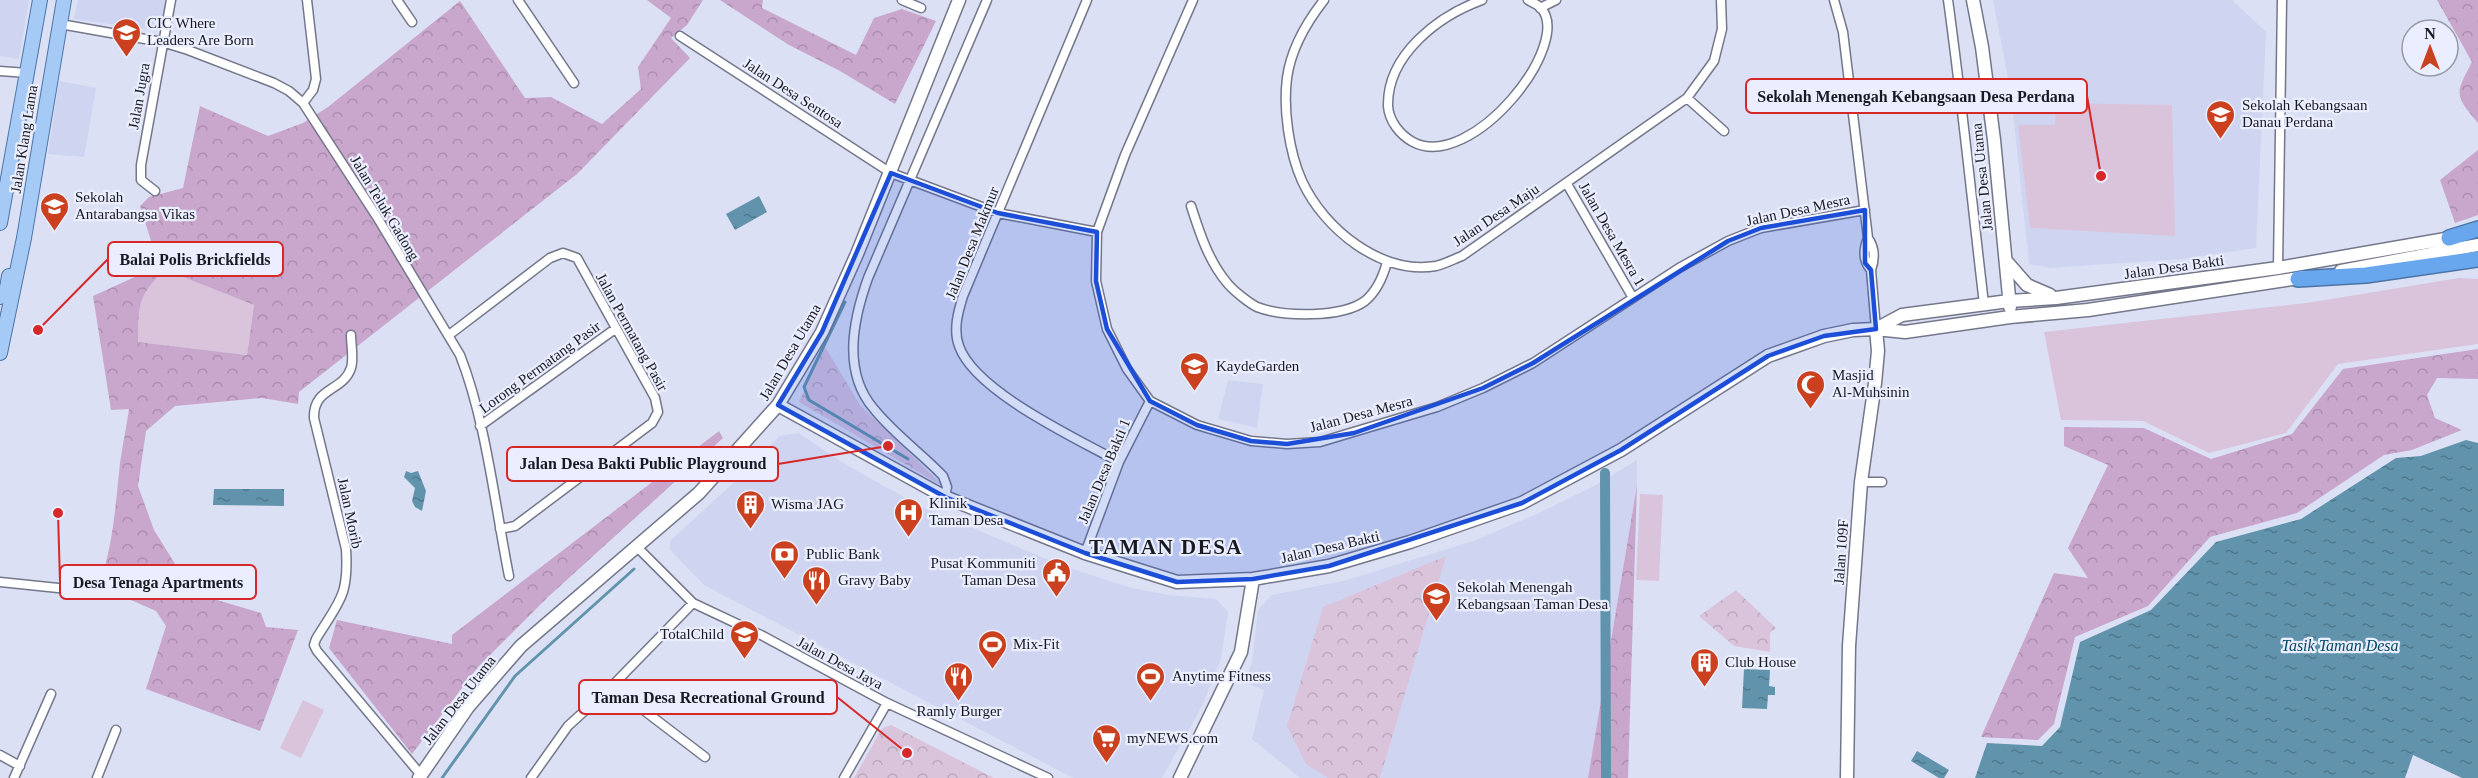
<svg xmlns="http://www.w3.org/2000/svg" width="2478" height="778" viewBox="0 0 2478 778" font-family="'Times New Roman',serif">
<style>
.built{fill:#cfd5f1}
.green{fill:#dac4dc}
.forest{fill:url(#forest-crowns);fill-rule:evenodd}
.park{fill:url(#park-crowns)}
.water{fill:url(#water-ripples)}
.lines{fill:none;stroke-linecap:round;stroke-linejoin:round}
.stream{stroke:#6194ac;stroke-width:3}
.canal{stroke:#6194ac;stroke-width:10}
.street-casing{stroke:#74778a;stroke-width:11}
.secondary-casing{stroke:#74778a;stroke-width:15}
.primary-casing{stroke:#4c75a6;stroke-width:16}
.highway-casing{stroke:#4c75a6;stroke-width:18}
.street{stroke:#fff;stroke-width:8}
.secondary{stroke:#fff;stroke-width:12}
.primary{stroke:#a4caf5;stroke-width:14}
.highway{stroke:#68a6ee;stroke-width:15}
.marked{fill:#1d4ed8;fill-opacity:0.2;stroke:#1d4ed8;stroke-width:4.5;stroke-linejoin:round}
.labels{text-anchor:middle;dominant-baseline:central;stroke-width:4.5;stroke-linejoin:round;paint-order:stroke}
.poi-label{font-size:15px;fill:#181a21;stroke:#eaeefe;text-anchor:start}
.street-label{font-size:15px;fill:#181a21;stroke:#eaeefe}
.water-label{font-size:16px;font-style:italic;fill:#004b64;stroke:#eaeefe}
.district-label{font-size:21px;font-weight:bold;letter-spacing:1.5px;fill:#181a21;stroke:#eaeefe}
.leader{fill:none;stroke:#d62828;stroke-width:2}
.callout-dot{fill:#d62828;stroke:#eaeefe;stroke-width:2}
.callout{fill:#eaeefe;stroke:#d62828;stroke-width:2}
.callout-label{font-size:16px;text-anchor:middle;font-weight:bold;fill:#181a21}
</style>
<defs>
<pattern id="forest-crowns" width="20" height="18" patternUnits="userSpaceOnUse" patternTransform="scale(1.5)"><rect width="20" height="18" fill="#c9a6cc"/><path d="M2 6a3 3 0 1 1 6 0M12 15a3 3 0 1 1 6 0" fill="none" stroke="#ac8eaf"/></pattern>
<pattern id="park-crowns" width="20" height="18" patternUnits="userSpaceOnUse" patternTransform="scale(1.5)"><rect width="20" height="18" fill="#dac4dc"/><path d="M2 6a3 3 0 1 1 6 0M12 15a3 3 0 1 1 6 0" fill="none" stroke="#baa8bc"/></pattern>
<pattern id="water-ripples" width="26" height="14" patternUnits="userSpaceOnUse" patternTransform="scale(1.5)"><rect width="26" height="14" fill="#6194ac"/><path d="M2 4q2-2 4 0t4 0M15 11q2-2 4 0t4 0" fill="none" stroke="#4f788c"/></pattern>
</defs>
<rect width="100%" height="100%" fill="#dce0f5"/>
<path class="built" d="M0 0H29L19 59 0 56Z
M78 0H174L169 32 74 19Z
M1993 0H2232L2266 32 2256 248 2182 259 2049 268 2029 264 2011 93Z
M59 81 96 88 84 157 48 154Z
M1228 380 1263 384 1257 428 1218 419Z
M799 433 843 463 920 506 1063 566 1132 588 1168 595 1216 599 1228 612 1221 659 1203 704 1162 778H1073L704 585 670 550V541L743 474 779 436Z
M1637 460V485L1588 778H1300L1252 739 1264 690 1244 682 1252 663 1258 610 1272 595 1347 580 1476 540 1537 514 1596 485Z"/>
<path class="green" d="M2056 103 2172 105 2175 236 2030 228 2018 125H2055Z
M178 275 254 305 247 355 138 342C139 312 136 298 159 276Z
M2459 278 2478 279V344L2338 364 2286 433 2209 453 2143 421 2061 420 2044 332 2307 303Z
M1640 494 1663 495 1659 581 1636 580Z
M303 700 324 710 301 758 280 748Z"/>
<path class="forest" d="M647 0H703L687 25 671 38 690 58 577 174 299 392 298 404 262 398 175 406 146 431 138 486 154 530 193 593 261 613 266 627 298 630 260 731 146 689 166 626 156 611 99 586C112 549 115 512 119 473 121 452 126 430 129 409L111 410 93 296 159 266 140 206 149 197 183 188 200 106 268 136 303 123 328 107 460 1 525 98 551 97 602 124 641 89 638 67 671 18ZM178 275 254 305 247 355 138 342C139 312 136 298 159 276Z
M720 0H763L762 8 856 55 874 18 902 9 936 21 895 104 840 71 789 45Z
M2437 0H2478V123C2454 95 2455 94 2472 62Z
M2478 150V215L2455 223 2440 180Z
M2478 349V379L2437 378 2427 395 2435 418 2462 430 2412 450 2384 455 2297 513 2210 537 2148 606 2075 637 2054 724 2038 740 1981 737 2054 573 2088 578 2068 548 2108 465 2064 446V427L2144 428 2211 459 2292 434 2343 369Z
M719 431 723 438 548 597 478 667 412 754 329 648 337 620 452 644V635Z
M1637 485 1628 778H1588Z"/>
<path class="park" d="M824 345 860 405 944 487 799 402Z
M1446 556 1380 778H1328L1306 764 1287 726 1323 607Z
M1736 590 1776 628 1770 633V652L1734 646 1699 616Z
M891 725 994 778H854L882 728Z"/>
<path class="water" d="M759 196 767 212 735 230 726 214Z
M2466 440 2478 443V778H2462L2413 755 2405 778H1975L1987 743 2042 746 2060 727 2080 642 2151 610 2216 542 2301 519 2396 458 2421 456Z
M406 471 411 473 418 471 426 491 422 511 415 507 412 501 415 488 404 477Z
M214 489H284V506L213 505Z
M1744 669 1770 670 1769 686 1775 687V695H1768L1767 709 1742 708Z
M1917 751 1949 770 1944 778H1939L1911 761Z"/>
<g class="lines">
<path class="stream" d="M845 302 804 387 809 400 908 459
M442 778 515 676 634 569"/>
<path class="canal" d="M1605 473 1606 778"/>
<defs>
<path id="street" d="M397 0 412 22
M518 0 574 83
M902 0 921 8
M1087 0 963 296C958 312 953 330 959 346 975 392 1078 439 1119 462
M1193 0 1125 155 1097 232 1096 281 1107 329 1127 369 1150 401 1197 425 1251 441 1287 444 1320 442 1437 407 1483 388 1533 363 1679 268 1728 241 1761 228 1865 210
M1324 0C1306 23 1291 48 1287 78 1283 109 1289 152 1302 181 1324 229 1381 275 1436 266 1445 264 1454 259 1462 256L1687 98 1714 61 1722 29 1721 0
M1482 0C1438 16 1387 55 1388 106 1389 121 1400 135 1413 142 1471 173 1576 42 1540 7 1537 4 1531 2 1528 0
M1834 0 1843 32 1868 238C1875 248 1875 259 1871 270L1876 329
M1948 0C1962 101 1972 203 1984 304
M1540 8 1556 0
M60 24 162 42 188 50 274 83 289 91 303 103 377 217 460 355C486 421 495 506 509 576
M680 36 891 173 998 213 1097 232
M0 71 27 73
M1687 98 1724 131
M303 103 313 90 316 79 307 0
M1567 184 1633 298
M155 191 141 180V165L171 0
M1191 206C1200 234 1209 262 1228 284 1234 291 1249 303 1257 307 1283 317 1342 318 1365 301 1377 291 1383 277 1387 262
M1868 238C1863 250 1863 261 1871 270
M2278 268 2282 0
M351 335C351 345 354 359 351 368 343 392 313 387 314 418L346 549C349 597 339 601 316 639L314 645 317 651 421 775
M449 335 550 258 563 253 577 258 655 398 658 412 652 423 515 526 500 529
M480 426 615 329
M1861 482H1882
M945 497 947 487 943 476C921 453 894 434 874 409 842 372 853 320 868 278L987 0
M637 547 693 603 763 636 887 703 1048 778
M1085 553 1119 462 1150 401
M0 582 87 591
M612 686 705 757
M0 755 20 766
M14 778 51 694
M97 778 116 730
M531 778 568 726 612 686 693 603
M844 778 887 703"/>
<path id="secondary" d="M1973 0 1982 47 1994 140 2010 307
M2006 261 2027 285 2050 295
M2341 271 2478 245
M1876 329 1902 315 2009 301 2056 298 2278 268 2457 237
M778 405 945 497 1085 553 1177 582 1253 579 1329 566 1410 542 1522 503 1621 450 1768 356 1824 336 1853 330 1876 329 1905 332 2010 317 2088 310 2306 277
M419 778 468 707 521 646 699 493 778 405 822 332 857 254 959 0
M1180 778 1241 652 1253 579
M1847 778 1849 646 1861 482 1875 383 1878 351 1876 329"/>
<path id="primary" d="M0 223 40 0
M0 297 7 288 9 276
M0 353 24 238 64 0"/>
<path id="highway" d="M2449 238 2478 229
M2298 279 2366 275 2478 259"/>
</defs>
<use href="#street" class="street-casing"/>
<use href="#secondary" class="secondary-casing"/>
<use href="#primary" class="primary-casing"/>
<use href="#highway" class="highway-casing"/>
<use href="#street" class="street"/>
<use href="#secondary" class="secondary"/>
<use href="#primary" class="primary"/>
<use href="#highway" class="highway"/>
</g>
<path class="marked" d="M891 173 998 213 1097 232 1096 281 1107 329 1150 401 1197 425 1251 441 1287 444 1354 433 1483 388 1533 363 1728 241 1761 228 1865 210V263L1871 270 1876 329 1824 336 1768 356 1621 450 1522 503 1329 566 1253 579 1177 582 1085 553 945 497 778 405 822 332Z"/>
<defs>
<symbol id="school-pin" viewBox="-11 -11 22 30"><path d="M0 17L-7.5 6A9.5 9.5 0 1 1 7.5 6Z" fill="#cb4120" stroke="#eaeefe"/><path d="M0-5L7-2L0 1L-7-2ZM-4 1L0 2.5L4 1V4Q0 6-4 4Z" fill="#fff"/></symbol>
<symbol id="mosque-pin" viewBox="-11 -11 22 30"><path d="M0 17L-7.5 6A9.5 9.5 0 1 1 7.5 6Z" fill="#cb4120" stroke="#eaeefe"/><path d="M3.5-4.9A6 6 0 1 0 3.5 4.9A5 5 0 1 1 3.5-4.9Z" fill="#fff"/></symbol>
<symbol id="building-pin" viewBox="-11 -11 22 30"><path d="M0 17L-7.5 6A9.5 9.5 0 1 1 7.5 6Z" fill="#cb4120" stroke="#eaeefe"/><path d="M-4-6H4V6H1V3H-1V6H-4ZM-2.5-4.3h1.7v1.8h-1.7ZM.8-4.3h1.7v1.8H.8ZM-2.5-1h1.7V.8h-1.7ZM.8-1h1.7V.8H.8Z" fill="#fff"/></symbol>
<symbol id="hospital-pin" viewBox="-11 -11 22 30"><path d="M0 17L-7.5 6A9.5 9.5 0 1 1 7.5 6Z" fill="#cb4120" stroke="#eaeefe"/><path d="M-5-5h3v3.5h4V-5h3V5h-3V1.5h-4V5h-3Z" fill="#fff"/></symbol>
<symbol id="bank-pin" viewBox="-11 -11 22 30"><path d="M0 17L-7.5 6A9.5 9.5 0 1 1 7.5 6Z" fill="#cb4120" stroke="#eaeefe"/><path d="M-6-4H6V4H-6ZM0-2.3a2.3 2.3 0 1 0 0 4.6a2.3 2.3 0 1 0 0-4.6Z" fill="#fff"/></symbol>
<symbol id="civic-pin" viewBox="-11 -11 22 30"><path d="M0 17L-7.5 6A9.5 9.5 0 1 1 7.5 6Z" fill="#cb4120" stroke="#eaeefe"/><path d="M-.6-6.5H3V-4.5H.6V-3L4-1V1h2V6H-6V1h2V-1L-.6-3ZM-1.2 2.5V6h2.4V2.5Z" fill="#fff"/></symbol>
<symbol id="restaurant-pin" viewBox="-11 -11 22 30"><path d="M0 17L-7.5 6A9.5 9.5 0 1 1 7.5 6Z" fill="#cb4120" stroke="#eaeefe"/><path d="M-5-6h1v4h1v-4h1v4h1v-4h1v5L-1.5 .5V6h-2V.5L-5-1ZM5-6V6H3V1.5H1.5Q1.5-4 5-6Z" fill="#fff"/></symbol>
<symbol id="stadium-pin" viewBox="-11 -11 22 30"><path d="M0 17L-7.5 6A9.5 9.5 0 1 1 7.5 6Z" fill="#cb4120" stroke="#eaeefe"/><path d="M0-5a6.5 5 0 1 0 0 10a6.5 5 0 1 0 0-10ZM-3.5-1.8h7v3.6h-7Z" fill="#fff"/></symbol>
<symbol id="supermarket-pin" viewBox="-11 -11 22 30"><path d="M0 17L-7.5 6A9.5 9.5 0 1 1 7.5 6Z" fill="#cb4120" stroke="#eaeefe"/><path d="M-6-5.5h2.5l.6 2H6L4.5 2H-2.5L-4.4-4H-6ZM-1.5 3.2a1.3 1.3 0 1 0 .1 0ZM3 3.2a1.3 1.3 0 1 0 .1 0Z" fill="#fff"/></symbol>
</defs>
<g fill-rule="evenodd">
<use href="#school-pin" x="110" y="16" width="33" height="45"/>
<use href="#school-pin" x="2204" y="98" width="33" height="45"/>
<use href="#school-pin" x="38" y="190" width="33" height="45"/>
<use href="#school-pin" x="1178" y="350" width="33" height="45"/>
<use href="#mosque-pin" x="1794" y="368" width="33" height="45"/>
<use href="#building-pin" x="734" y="488" width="33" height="45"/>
<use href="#hospital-pin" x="892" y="496" width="33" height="45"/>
<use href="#bank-pin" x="768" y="538" width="33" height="45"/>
<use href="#civic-pin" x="1040" y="556" width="33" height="45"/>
<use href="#restaurant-pin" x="800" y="564" width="33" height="45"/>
<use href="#school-pin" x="1420" y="580" width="33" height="45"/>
<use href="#school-pin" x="728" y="618" width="33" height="45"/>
<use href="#stadium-pin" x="976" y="628" width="33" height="45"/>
<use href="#building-pin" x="1688" y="646" width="33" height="45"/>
<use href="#restaurant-pin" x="942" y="660" width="33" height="45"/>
<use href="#stadium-pin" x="1134" y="660" width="33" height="45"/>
<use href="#supermarket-pin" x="1090" y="722" width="33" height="45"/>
</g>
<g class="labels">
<g class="poi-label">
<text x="147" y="23">CIC Where<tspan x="147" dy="17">Leaders Are Born</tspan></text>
<text x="2242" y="105">Sekolah Kebangsaan<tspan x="2242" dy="17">Danau Perdana</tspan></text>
<text x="75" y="197">Sekolah<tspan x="75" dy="17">Antarabangsa Vikas</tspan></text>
<text x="1216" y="366">KaydeGarden</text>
<text x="1832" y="375">Masjid<tspan x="1832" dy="17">Al-Muhsinin</tspan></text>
<text x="929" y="503">Klinik<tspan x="929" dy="17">Taman Desa</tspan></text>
<text x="771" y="504">Wisma JAG</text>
<text x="806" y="554">Public Bank</text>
<text x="1036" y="563" text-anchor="end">Pusat Kommuniti<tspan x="1036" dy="17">Taman Desa</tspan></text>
<text x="838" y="580">Gravy Baby</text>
<text x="1457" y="587">Sekolah Menengah<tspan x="1457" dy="17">Kebangsaan Taman Desa</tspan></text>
<text x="724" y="634" text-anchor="end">TotalChild</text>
<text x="1013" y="644">Mix-Fit</text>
<text x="1725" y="662">Club House</text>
<text x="1172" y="676">Anytime Fitness</text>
<text x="959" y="711" text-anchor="middle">Ramly Burger</text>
<text x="1127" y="738">myNEWS.com</text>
</g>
<g class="street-label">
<text transform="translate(793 93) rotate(33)">Jalan Desa Sentosa</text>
<text transform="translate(139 96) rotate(-80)">Jalan Jugra</text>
<text transform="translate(24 139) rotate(-81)">Jalan Klang Lama</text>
<text transform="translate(1982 177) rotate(-96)">Jalan Desa Utama</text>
<text transform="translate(385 208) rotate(59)">Jalan Teluk Gadong</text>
<text transform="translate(1798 210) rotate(-12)">Jalan Desa Mesra</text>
<text transform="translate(1496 215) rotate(-34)">Jalan Desa Maju</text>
<text transform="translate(1612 234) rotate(60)">Jalan Desa Mesra 1</text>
<text transform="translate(972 243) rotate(-68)">Jalan Desa Makmur</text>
<text transform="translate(2174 267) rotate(-8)">Jalan Desa Bakti</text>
<text transform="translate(632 332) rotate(61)">Jalan Permatang Pasir</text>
<text transform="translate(790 352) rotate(-60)">Jalan Desa Utama</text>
<text transform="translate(540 367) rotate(-36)">Lorong Permatang Pasir</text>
<text transform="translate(1361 414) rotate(-15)">Jalan Desa Mesra</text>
<text transform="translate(1104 471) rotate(-67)">Jalan Desa Bakti 1</text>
<text transform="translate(350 513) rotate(78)">Jalan Morib</text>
<text transform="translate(1330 547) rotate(-13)">Jalan Desa Bakti</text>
<text transform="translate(1841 552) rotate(-86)">Jalan 109F</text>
<text transform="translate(840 663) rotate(28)">Jalan Desa Jaya</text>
<text transform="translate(459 700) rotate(-52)">Jalan Desa Utama</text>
</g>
<g class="water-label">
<text x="2340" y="645">Tasik Taman Desa</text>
</g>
<g class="district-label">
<text x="1166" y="547">TAMAN DESA</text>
</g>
</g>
<path class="leader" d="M2101 176L2087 96M38 330L108 259M888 446L778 464M58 513L60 582M907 753L837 697"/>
<g class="callout-dot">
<circle cx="2101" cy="176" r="6"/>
<circle cx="38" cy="330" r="6"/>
<circle cx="888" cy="446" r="6"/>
<circle cx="58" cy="513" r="6"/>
<circle cx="907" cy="753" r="6"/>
</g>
<g class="callout">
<rect x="1746" y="79" width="341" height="34" rx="6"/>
<rect x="108" y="242" width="175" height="34" rx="6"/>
<rect x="507" y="447" width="271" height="34" rx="6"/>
<rect x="60" y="565" width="196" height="34" rx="6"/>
<rect x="579" y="680" width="258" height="34" rx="6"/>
</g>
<g class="callout-label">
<text x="1916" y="102">Sekolah Menengah Kebangsaan Desa Perdana</text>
<text x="195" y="265">Balai Polis Brickfields</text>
<text x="643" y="469">Jalan Desa Bakti Public Playground</text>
<text x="158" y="588">Desa Tenaga Apartments</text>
<text x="708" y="703">Taman Desa Recreational Ground</text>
</g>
<g transform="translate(2430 48)"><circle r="28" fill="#eaeefe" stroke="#9699a6" stroke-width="1.5"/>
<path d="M0-4.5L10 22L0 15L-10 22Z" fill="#cb4120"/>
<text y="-9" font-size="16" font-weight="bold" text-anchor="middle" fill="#181a21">N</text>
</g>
</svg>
